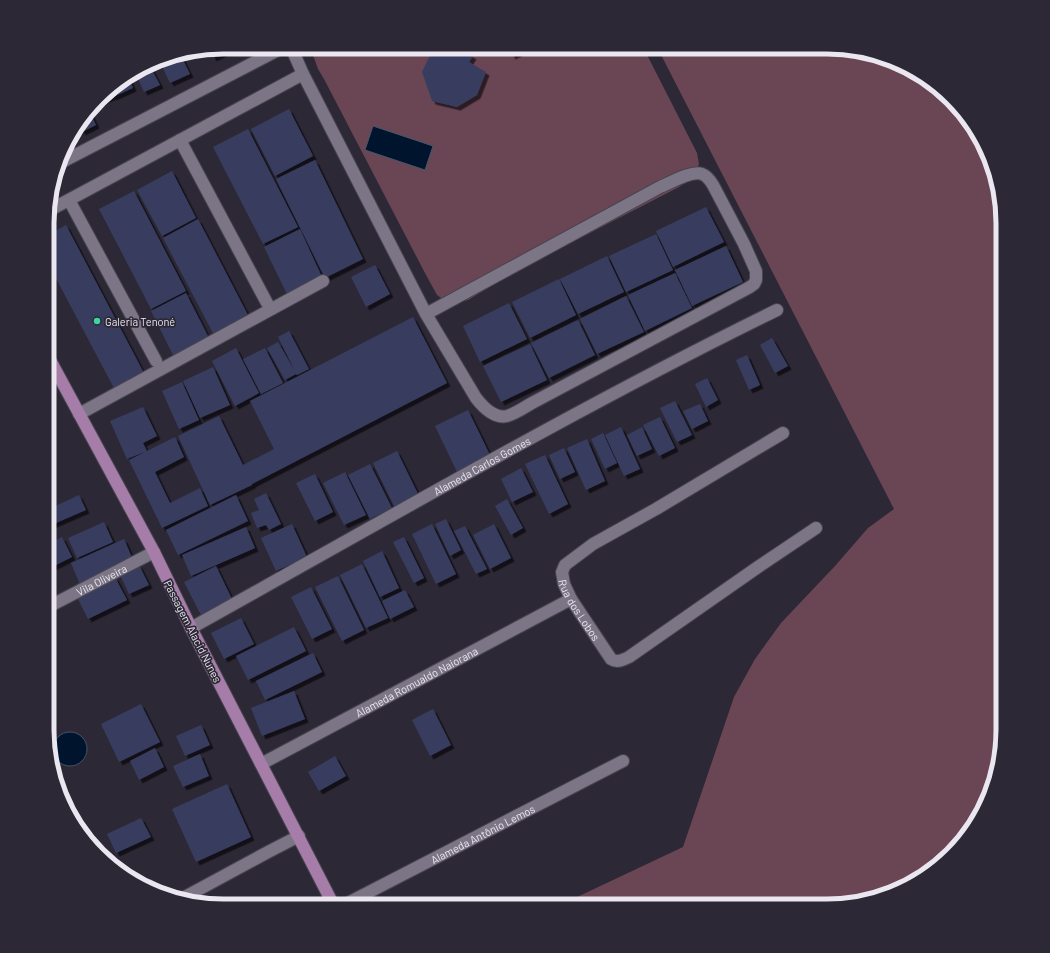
<svg xmlns="http://www.w3.org/2000/svg" width="1050" height="953" viewBox="0 0 1050 953" font-family="Barlow,sans-serif">
<style>
.green{fill:#6a4654}
.water{fill:#00152d;stroke:#465468}
.building{fill:#373e60;filter:url(#shadow)}
.lines{fill:none;stroke-linecap:round;stroke-linejoin:round}
.minor-casing{stroke:#484450;stroke-width:14}
.major-casing{stroke:#484450;stroke-width:14}
.minor{stroke:#7b7586;stroke-width:12}
.major{stroke:#a67da9;stroke-width:12}
.poi-dot{fill:#3dd4a3;stroke:#2d2836;stroke-width:1.5}
.labels{text-anchor:middle;dominant-baseline:central;stroke-width:3.5;stroke-linejoin:round;paint-order:stroke}
.poi-label{font-size:11px;fill:#eae7f0;stroke:#2d2836;text-anchor:start}
.street-label{font-size:11px;fill:#eae7f0;stroke:#2d2836}
.rim{fill:none;stroke:#eae7f0;stroke-width:5}
</style>
<defs>
<filter id="shadow"><feDropShadow dx="3.5" dy="3.5" stdDeviation="0" flood-color="#0009"/></filter>
</defs>
<rect width="100%" height="100%" fill="#2d2836"/>
<path class="green" d="M315 47H643L697 153 699 164 694 176 679 187 522 268 468 300 455 303 444 300 437 295 426 275 324 79 318 69 313 55Z
M657 47H839L905 65 959 107 990 155 1003 211V730L990 798 943 862 894 893 838 906H558L683 847 734 697 755 659 781 623 835 566 868 528 894 509Z"/>
<path class="water" d="M373 126 433 146 425 170 365 150Z
M53 749a17 17 0 1 1 34 0a17 17 0 1 1-34 0Z"/>
<path class="building" d="M223 47H236L213 58 209 49Z
M434 47H444L448 50 449 47H458L473 56 469 62 486 72 477 95 457 107 432 101 422 72Z
M508 47H531L512 56Z
M180 54 190 74 170 83 159 60 166 56Z
M150 66 160 85 144 92 136 74Z
M129 78 133 88 113 97V96L96 104 107 91Z
M289 109 313 156 275 176 251 129Z
M90 112 96 125 82 132 79 125Z
M78 126 80 131 70 136 71 135Z
M248 129 298 227 263 244 213 147Z
M315 160 363 259 325 278 276 179Z
M172 171 196 218 162 236 137 190Z
M134 191 186 291 151 309 99 209Z
M706 207 724 242 673 267 656 231Z
M198 219 249 317 214 335 163 238Z
M66 225 145 375 115 390 50 267V234Z
M300 229 322 277 287 294 264 247Z
M656 234 673 270 626 292 609 256Z
M726 246 743 282 692 306 675 270Z
M607 256 624 292 578 314 560 279Z
M375 265 390 294 366 307 351 277Z
M675 273 692 308 645 331 628 295Z
M559 279 576 315 530 338 512 302Z
M186 293 210 340 174 357 151 311Z
M626 296 644 332 597 354 580 319Z
M509 303 527 339 480 362 463 326Z
M413 317 447 383 252 484V485L210 505 178 436 219 416 243 465 274 449 250 401Z
M578 320 595 355 549 378 531 343Z
M289 331 309 369 297 375 296 374 285 380 267 348 278 342 295 371 278 337Z
M772 338 788 366 775 373 760 345Z
M530 344 547 380 501 402 483 366Z
M236 348 259 393 235 406 212 361Z
M265 348 283 383 261 394 243 359Z
M747 355 760 385 749 390 736 360Z
M213 367 230 405 200 418 183 381Z
M707 378 718 400 706 407 695 384Z
M182 382 199 420 179 429 162 391Z
M675 401 692 435 677 442 660 408Z
M700 404 708 421 692 429 683 411Z
M143 407 157 436 143 443 147 451 127 459 110 421Z
M468 410 491 457 458 474 435 426Z
M660 417 675 448 659 456 643 425Z
M621 427 640 469 624 476 605 435Z
M642 427 652 449 637 456 627 435Z
M603 433 617 463 605 469 591 439Z
M175 437 184 457 155 472 170 503 200 488 208 506 162 528 129 460Z
M587 439 605 481 586 490 567 448Z
M564 448 575 472 560 479 549 455Z
M397 451 419 496 395 508 373 463Z
M545 455 568 504 549 514 525 464Z
M370 464 392 508 370 519 348 475Z
M521 468 533 492 512 502 501 479Z
M345 472 366 515 344 525 323 483Z
M315 474 333 512 315 521 296 483Z
M266 493 281 524 269 530 266 525 257 528 251 513 259 510 254 499Z
M79 495 86 510 49 526V509Z
M236 495 248 521 178 555 166 530Z
M507 499 523 528 511 535 495 506Z
M446 519 461 550 450 556 435 524Z
M104 522 113 542 77 558 68 538Z
M292 524 307 557 276 571 261 538Z
M432 524 456 574 436 584 412 534Z
M494 524 511 558 490 569 473 535Z
M465 526 487 569 476 574 454 531Z
M246 527 255 548 191 576 182 555Z
M62 537 72 557 48 569V544Z
M404 537 424 578 414 583 393 542Z
M124 539 134 562 81 587 71 563Z
M382 551 399 588 380 597 363 561Z
M362 564 388 618 366 628 340 575Z
M139 565 149 585 129 594 120 575Z
M216 566 232 599 201 615 184 582Z
M338 576 364 630 342 641 315 587Z
M115 577 127 600 88 619 77 597Z
M311 587 332 629 312 639 291 597Z
M405 590 414 607 390 619 382 601Z
M241 618 254 644 224 659 211 633Z
M294 627 306 651 248 680 236 656Z
M313 653 322 672 265 700 256 681Z
M294 691 305 719 262 736 251 708Z
M141 704 160 742 119 762 101 724Z
M433 709 451 745 430 756 412 720Z
M201 725 210 745 185 756 176 736Z
M155 748 164 767 139 780 130 761Z
M200 754 209 776 183 787 173 766Z
M335 756 346 776 319 791 308 772Z
M227 784 251 837 196 862 172 809Z
M141 818 151 837 116 853 107 834Z
M210 896 214 904 198 901Z"/>
<g class="lines">
<defs>
<g id="minor">
<path d="M291 47 303 74 426 314 476 398C483 407 494 419 507 416 515 414 525 407 532 403L750 287 754 284 756 280V271L744 244 713 185C710 180 707 176 702 174 692 170 670 183 660 187L426 314"/>
<path d="M180 140 267 303"/>
<path d="M60 163 284 47"/>
<path d="M69 200 156 361"/>
<path d="M50 210 303 74"/>
<path d="M79 414 323 281"/>
<path id="s1" d="M783 433 656 509 593 544 565 565 562 572 564 584 571 599 611 659C617 663 623 660 629 657L758 567 816 528"/>
<path id="s2" d="M48 607 154 552"/>
<path id="s3" d="M191 628C385 520 577 408 777 310"/>
<path id="s4" d="M261 764 571 599"/>
<path d="M149 886V888"/>
<path d="M183 898 268 852 299 836"/>
<path id="s5" d="M342 906 623 761"/>
</g>
<path id="major" d="M49 358 154 552 191 628 334 906"/>
</defs>
<use href="#minor" class="minor-casing"/>
<use href="#major" class="major-casing"/>
<use href="#minor" class="minor"/>
<use href="#major" class="major"/>
</g>
<circle class="poi-dot" cx="97" cy="321" r="4"/>
<g class="labels">
<g class="poi-label">
<text x="105" y="321">Galeria Tenoné</text>
</g>
<g class="street-label">
<text stroke="none"><textPath href="#s3" startOffset="333">Alameda Carlos Gomes</textPath></text>
<text stroke="none"><textPath href="#s2" startOffset="60">Vila Oliveira</textPath></text>
<text stroke="none"><textPath href="#s1" startOffset="305">Rua dos Lobos</textPath></text>
<text transform="translate(193 631) rotate(63)">Passagem Alacid Nunes</text>
<text stroke="none"><textPath href="#s4" startOffset="176">Alameda Romualdo Naiorana</textPath></text>
<text stroke="none"><textPath href="#s5" startOffset="158">Alameda Antônio Lemos</textPath></text>
</g>
</g>
<path d="M0 0H1050V953H0ZM223 54H827A169 169 0 0 1 996 223V730A169 169 0 0 1 827 899H223A169 169 0 0 1 54 730V223A169 169 0 0 1 223 54Z" fill="#2d2836" fill-rule="evenodd"/>
<path class="rim" d="M223 54H827A169 169 0 0 1 996 223V730A169 169 0 0 1 827 899H223A169 169 0 0 1 54 730V223A169 169 0 0 1 223 54Z"/>
</svg>
